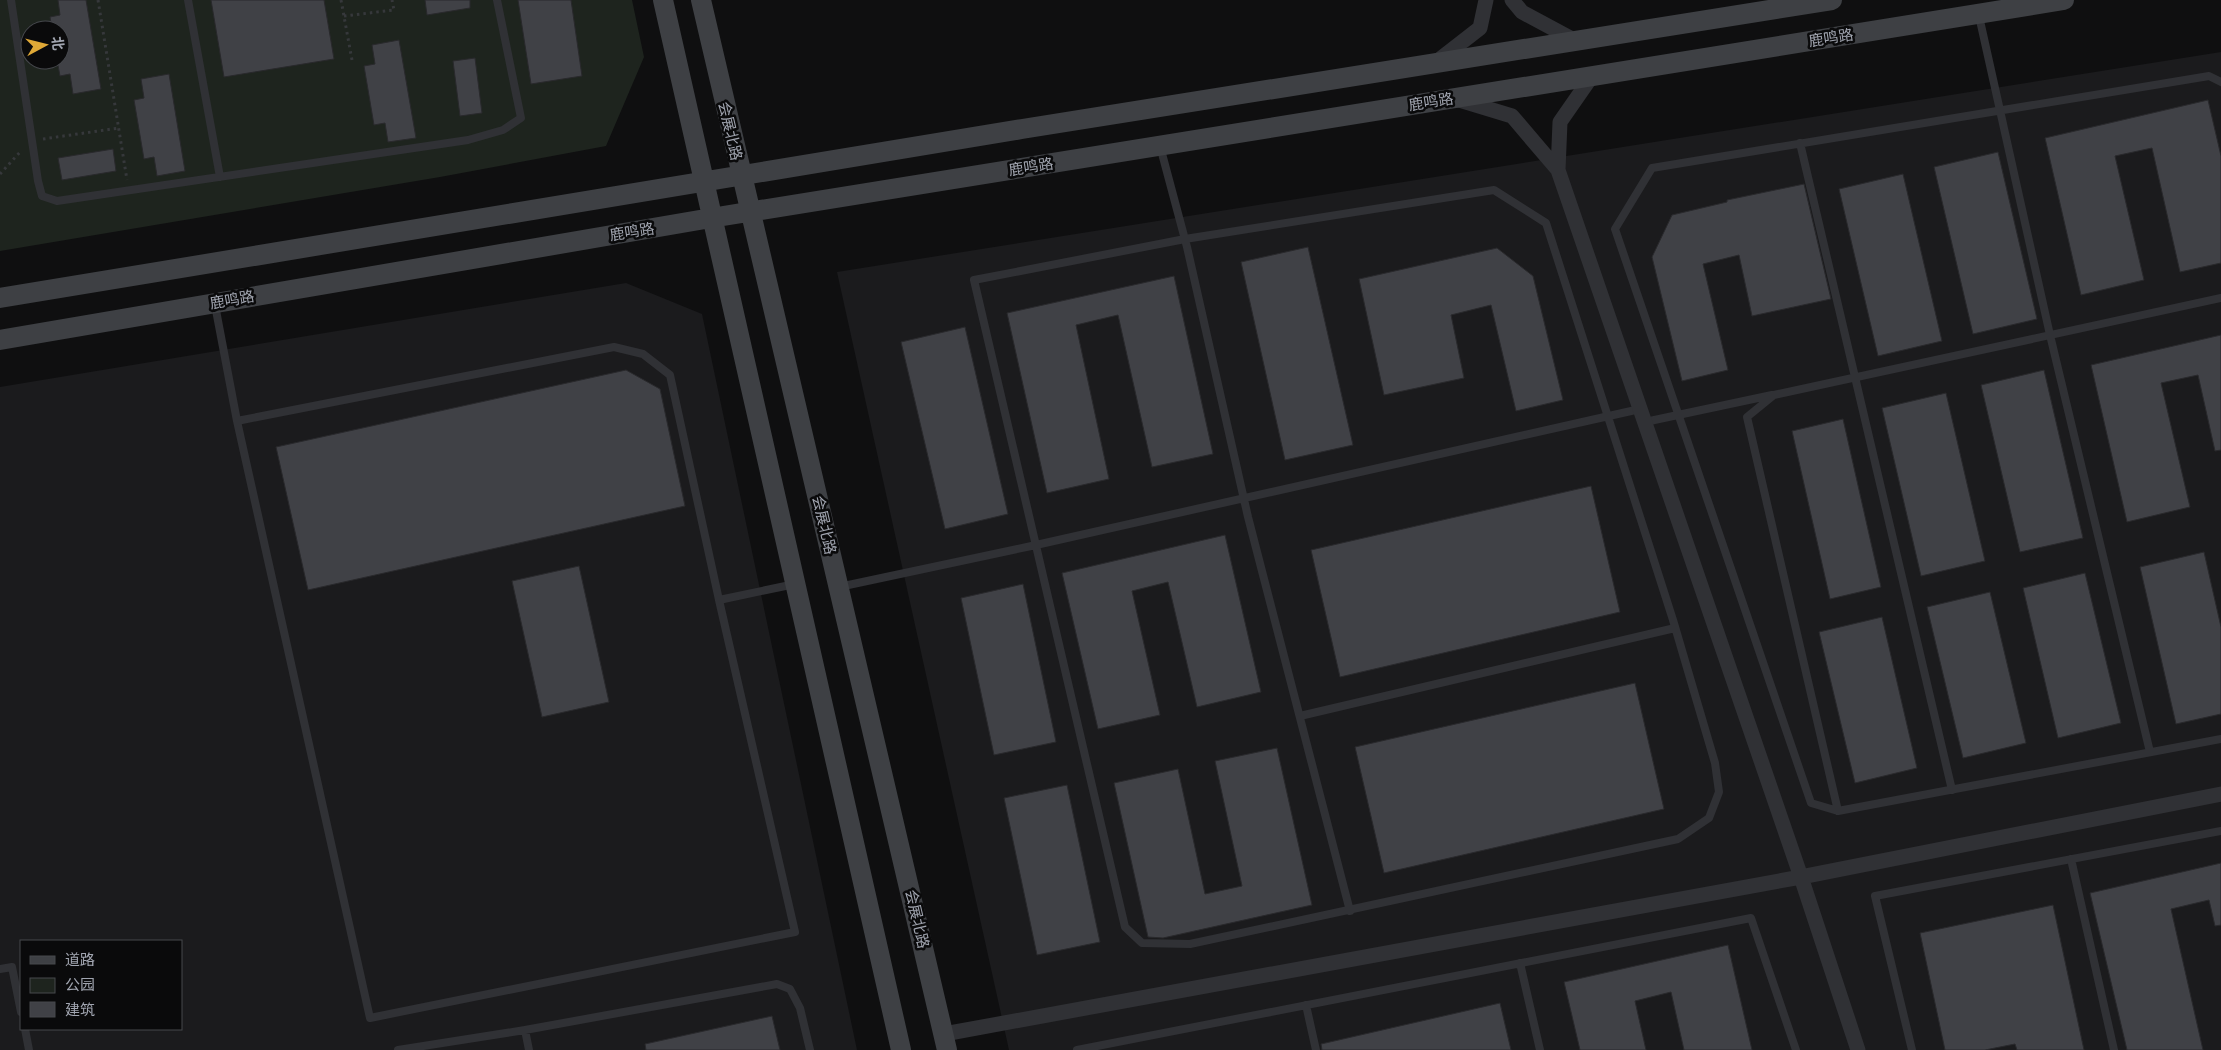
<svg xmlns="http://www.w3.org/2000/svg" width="2221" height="1050" viewBox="0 0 2221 1050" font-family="'Roboto Condensed','Noto Sans SC',sans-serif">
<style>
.built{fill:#1b1b1d;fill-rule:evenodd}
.green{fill:#1e241e;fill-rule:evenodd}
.building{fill:#404146;stroke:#29292c}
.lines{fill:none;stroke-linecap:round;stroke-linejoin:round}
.path{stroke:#36383b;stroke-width:3;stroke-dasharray:2.5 4;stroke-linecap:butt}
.lane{stroke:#303135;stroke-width:8}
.street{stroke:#303135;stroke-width:15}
.secondary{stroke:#3e4044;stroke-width:20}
.labels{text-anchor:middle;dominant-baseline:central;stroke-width:5;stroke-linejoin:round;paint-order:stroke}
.street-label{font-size:15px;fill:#a1a5b0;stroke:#0a0a0b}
</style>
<rect width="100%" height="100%" fill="#0f0f10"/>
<path class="built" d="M2221 52V1050H1009L837 272Z
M626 283 702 314 857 1050H0V387ZM21 941H181V1029H21Z"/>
<path class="green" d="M0 0H632L644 57 606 146 440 177 0 251ZM30 30H60V60H30Z"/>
<path class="building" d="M58 0H86L101 89 73 94 70 74 60 76 57 60H60V30H52L50 17 60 15Z
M211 0H324L334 59 224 77Z
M425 0H470V8L427 15Z
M518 0H571L582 76 531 84Z
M399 40 416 138 388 142 385 123 374 125 364 66 375 64 372 45Z
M475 58 482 113 460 116 453 61Z
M169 74 185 171 157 176 154 157 144 159 134 100 144 98 141 79Z
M2208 100 2221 156V263L2180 272 2152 148 2115 156 2144 280 2081 295 2045 138Z
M113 149 116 171 62 180 58 158Z
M1998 152 2037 319 1973 334 1934 167Z
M1903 174 1942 341 1878 356 1839 189Z
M1804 184 1831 299 1752 316 1739 255 1703 264 1728 370 1682 381 1652 257 1672 215 1727 202V200Z
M1308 247 1353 445 1285 460 1241 262Z
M1497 248 1533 276 1563 400 1516 411 1491 305 1451 315 1464 378 1384 395 1359 279Z
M1174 276 1213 454 1152 467 1118 315 1076 325 1109 479 1047 493 1007 313Z
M965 327 1008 514 945 529 901 342Z
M2221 335V450L2215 451 2198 375 2161 383 2190 507 2127 522 2091 365Z
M626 370 660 389 685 506 308 590 276 447Z
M2044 370 2083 538 2020 552 1981 385Z
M1946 393 1985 561 1921 576 1882 408Z
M1843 419 1881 587 1830 599 1792 431Z
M1591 486 1620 612 1340 677 1311 550Z
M1225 535 1261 692 1197 707 1168 582 1132 591 1160 715 1098 729 1062 573Z
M2204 552 2221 627V714L2176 724 2140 567Z
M579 566 609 702 542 717 512 581Z
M2085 573 2121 723 2058 738 2023 588Z
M1023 584 1056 742 994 755 961 598Z
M1990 592 2026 743 1963 758 1927 607Z
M1882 617 1917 768 1855 783 1819 632Z
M1635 683 1664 809 1384 873 1355 747Z
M1277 748 1312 905 1163 938 1148 937 1114 783 1178 769 1205 894 1242 886 1215 761Z
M1067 785 1100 942 1037 955 1004 798Z
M2221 863V925L2215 926 2209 900 2171 909 2203 1050H2127L2090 893Z
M2053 905 2084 1050H2017L2015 1044 1985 1050H1945L1920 933Z
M1728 945 1752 1050H1684L1671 992 1635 1001 1646 1050H1580L1564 982Z
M1500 1003 1511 1050H1322L1321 1044Z
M772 1016 780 1050H646L645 1044Z"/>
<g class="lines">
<path class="path" d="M98 0 127 180
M341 0 352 60
M344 16 394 10 392 0
M43 139 119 128
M0 174 21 151"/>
<path class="lane" d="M11 0 38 181 42 196 57 201 468 140 503 130 521 118 497 0
M188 0 220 177
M1979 16 2050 335 2150 752
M2221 82 2209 76 1652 168 1615 229 1811 803 1838 811 2221 739
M1800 143 1952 790
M1160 146 1187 247 1248 517 1350 911
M1494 190 1546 223 1673 620 1715 763 1719 792 1709 818 1678 839 1190 944 1142 943 1125 927 974 280 1185 239Z
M215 305 237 421
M1645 422 1772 395
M839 587 1036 545 1640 409
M719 600 795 932 370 1018 237 421 614 347 643 354 670 375 719 600 795 584
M1300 716 1675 628
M1838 811 1747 417 1774 395 2221 298
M2071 859 2114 1050
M1520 963 1540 1050
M0 969 12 967 21 1012
M1306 1005 1316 1050
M25 1029 29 1050
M525 1030 529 1050
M398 1050 525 1030 777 984 790 989 800 1008 810 1050
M1077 1050 1751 918 1796 1050
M1912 1050 1875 896 2221 831"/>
<path class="street" d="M1512 0 1522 12 1576 41
M1435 63 1480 28 1486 0
M1456 99 1512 116 1558 170 1801 877 1858 1050
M1558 170 1560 122 1592 76
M944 1034 1801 877 2221 794"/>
<path class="secondary" d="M663 0 901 1050
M701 0 947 1050
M0 298 1022 129 1832 0
M0 340 711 218 2064 0"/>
</g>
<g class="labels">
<g class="street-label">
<text transform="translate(1831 38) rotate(-9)">鹿鸣路</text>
<text transform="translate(1431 102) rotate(-9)">鹿鸣路</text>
<text transform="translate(730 131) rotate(77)">会展北路</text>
<text transform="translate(1031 167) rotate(-9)">鹿鸣路</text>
<text transform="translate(632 232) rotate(-9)">鹿鸣路</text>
<text transform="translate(232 300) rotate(-10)">鹿鸣路</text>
<text transform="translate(824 525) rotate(77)">会展北路</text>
<text transform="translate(917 919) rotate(77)">会展北路</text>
</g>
</g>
<rect x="20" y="940" width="162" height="90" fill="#0a0a0b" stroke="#46484d"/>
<rect x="30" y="956" width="25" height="8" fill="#3e4044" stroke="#46484d"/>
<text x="65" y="965" font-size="15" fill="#a1a5b0">道路</text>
<rect x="30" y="978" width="25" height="15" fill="#1e241e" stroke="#46484d"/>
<text x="65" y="990" font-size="15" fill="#a1a5b0">公园</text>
<rect x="30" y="1002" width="25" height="15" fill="#404146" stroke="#46484d"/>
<text x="65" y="1015" font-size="15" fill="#a1a5b0">建筑</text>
<g transform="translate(45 45) rotate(83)"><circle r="24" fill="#0a0a0b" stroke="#46484d"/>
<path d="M0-4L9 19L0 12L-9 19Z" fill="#e0a937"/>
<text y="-8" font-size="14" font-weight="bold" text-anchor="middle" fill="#a1a5b0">北</text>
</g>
</svg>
